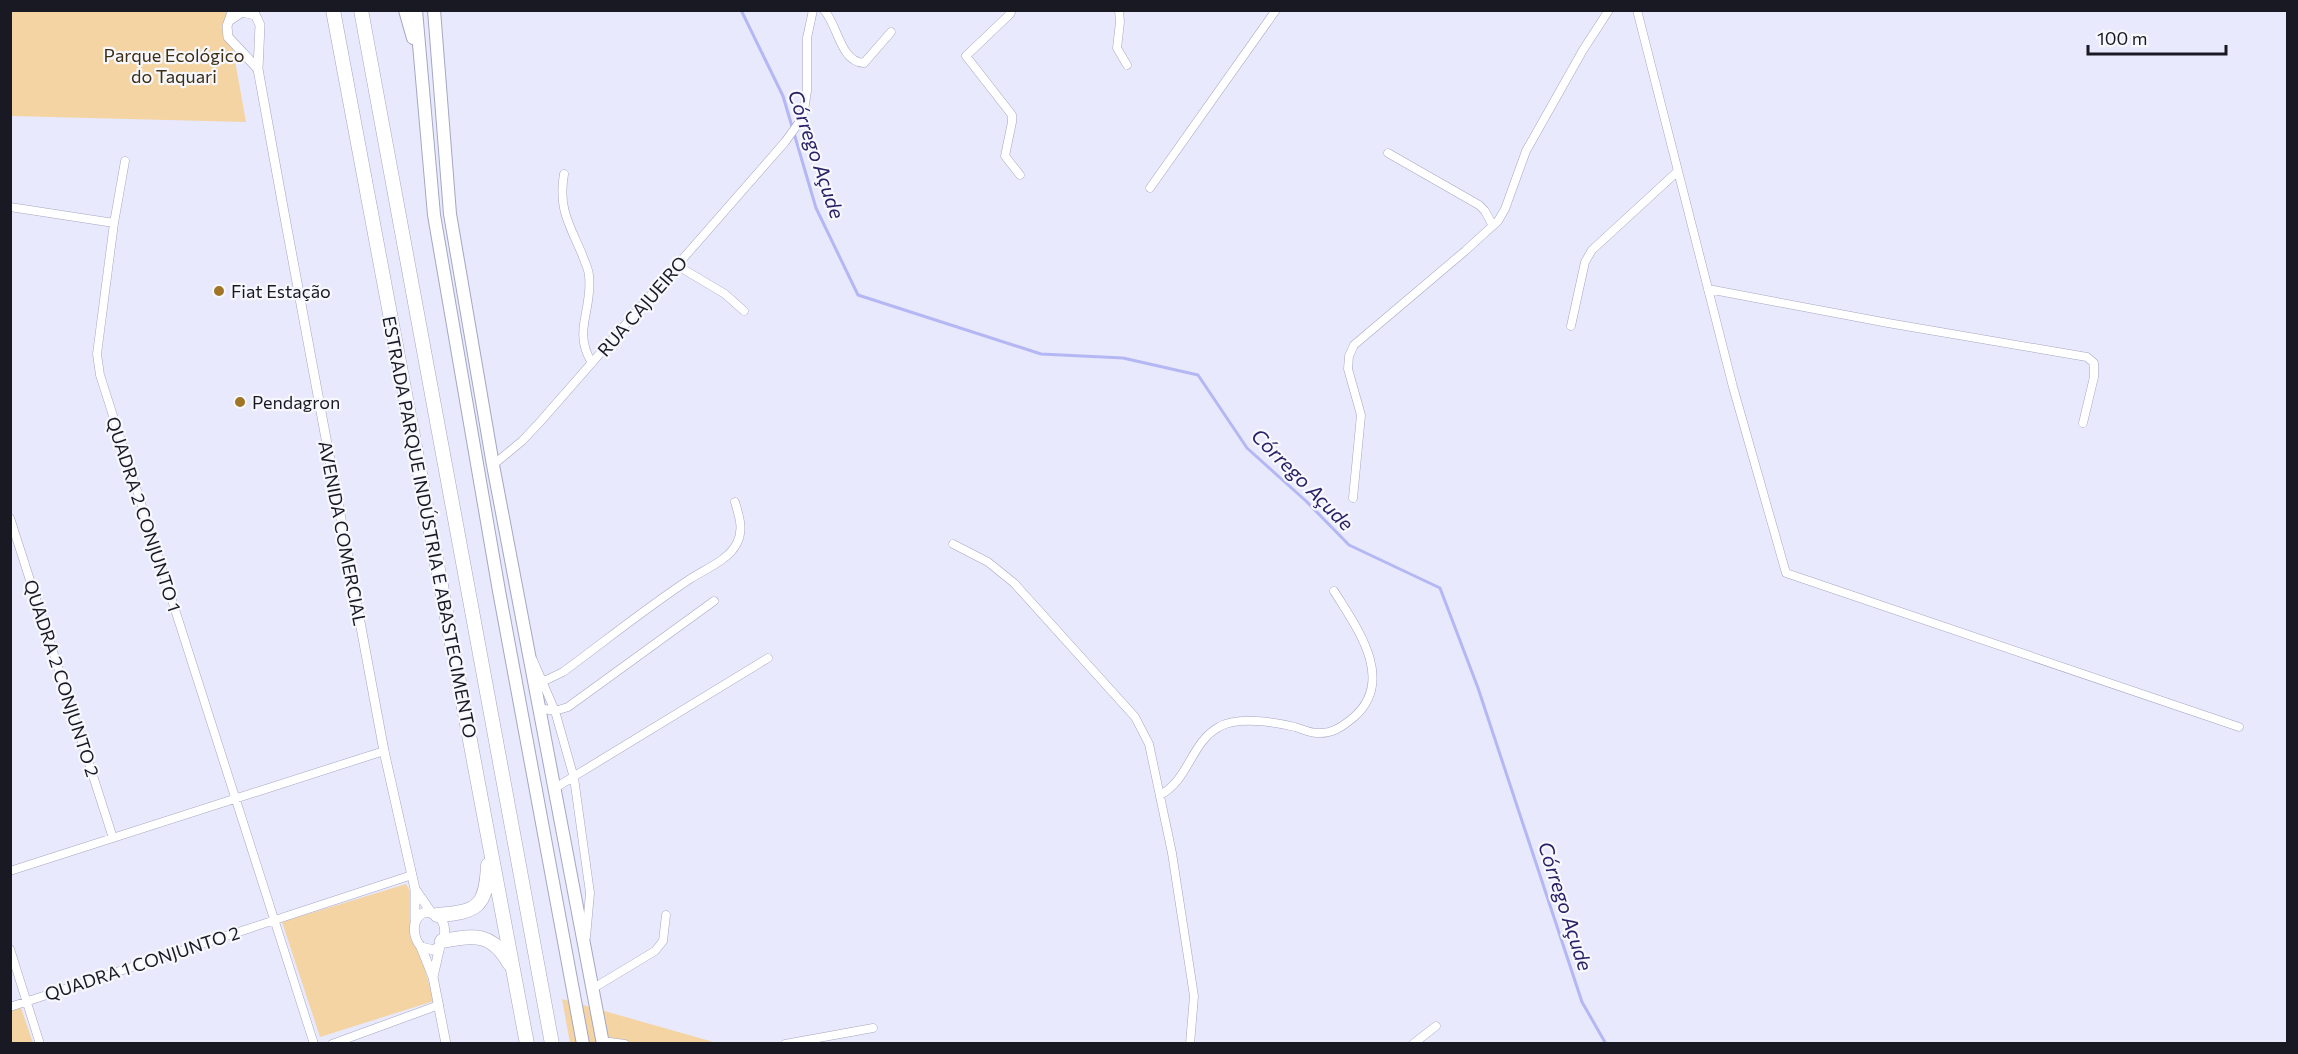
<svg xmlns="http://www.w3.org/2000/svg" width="2298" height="1054" viewBox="0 0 2298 1054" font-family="Commissioner,sans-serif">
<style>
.green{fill:#f4d4a2}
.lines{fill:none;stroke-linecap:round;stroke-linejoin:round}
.stream{stroke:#b5b7f4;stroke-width:3}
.minor-casing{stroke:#a5a6c3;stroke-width:9}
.tertiary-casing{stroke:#a5a6c3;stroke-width:10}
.primary-casing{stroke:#a5a6c3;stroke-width:14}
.trunk-casing{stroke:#a5a6c3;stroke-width:15}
.minor{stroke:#fff;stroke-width:8}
.tertiary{stroke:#fff;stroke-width:9}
.primary{stroke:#fff;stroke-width:12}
.trunk{stroke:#fff;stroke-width:14}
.poi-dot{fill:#a07525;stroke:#f7f8fe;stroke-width:2}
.labels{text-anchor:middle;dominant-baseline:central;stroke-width:4.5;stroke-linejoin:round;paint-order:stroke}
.park-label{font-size:18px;fill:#3d2e13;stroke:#f7f8fe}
.poi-label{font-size:18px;fill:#191924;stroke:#f7f8fe;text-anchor:start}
.street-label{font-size:18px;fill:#191924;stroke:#f7f8fe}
.water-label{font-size:20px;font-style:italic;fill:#292065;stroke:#f7f8fe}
</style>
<rect width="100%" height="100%" fill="#e8e9fc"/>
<path class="green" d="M11 11H226L246 122 11 116Z
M406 884 411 893 419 950 434 1001 320 1037 282 922Z
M562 999 717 1043H570Z
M21 1008 33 1043H11V1011Z"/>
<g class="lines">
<path class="stream" d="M741 10 783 96 816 208 858 295 1041 354 1123 358 1198 375 1247 448 1306 501 1349 545 1440 588 1478 688 1582 1002 1606 1044"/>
<defs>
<path id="minor" d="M824 10C838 25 840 62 864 63L891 32
M1012 10 1010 14 966 56 1012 115V122L1005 156 1020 175
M1119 10 1120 22 1117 48 1127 65
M1637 10 1733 387 1786 573 2239 727
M1388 153 1479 205 1485 211 1493 226
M125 161 114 223 97 354 100 375 314 1044
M564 174C558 208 569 224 582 254 584 261 589 269 589 276 593 310 572 331 592 363
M1150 188 1276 10
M10 207 114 223
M678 266 725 294 744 311
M1708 289 1888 323 2087 357 2094 363V377L2083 423
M1571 326 1585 262 1592 250 1678 171
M493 465 522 441 540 422 785 142 803 117 807 91V38L813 10
M1353 498 1361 415 1348 369 1349 356 1354 345 1465 251 1498 221 1505 209 1526 151 1583 50 1609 10
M10 518 113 838
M953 544 988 562 1014 583 1135 717 1149 744 1172 853 1194 996 1190 1044
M533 660 555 711 574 778 590 893 586 937
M542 682 563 672C605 641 646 608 690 579 705 569 729 560 737 543 744 529 739 516 735 502
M539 708 555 711 568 707 714 601
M555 788 768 658
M1160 795C1189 780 1191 742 1219 727 1237 716 1275 722 1295 727 1302 729 1310 733 1317 733 1332 734 1342 727 1354 717 1396 680 1357 628 1334 591
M10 871 384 751
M10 949 40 1044
M592 989 655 951 663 941 666 915
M10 1007 412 875
M602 1041 625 1044
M332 1044 439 1005
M785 1044 873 1028
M1413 1044 1436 1026"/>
<path id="tertiary" d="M233 10 227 26 228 37 258 69
M253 10 260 25 258 69 283 207 384 751 415 889V920
M230 20 242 12 255 15
M415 889 431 912
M425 912 437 915C449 925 446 942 434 950L421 947C412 936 411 918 425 912Z
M421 947 433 977 446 1044
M433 977 440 946"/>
<path id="primary" d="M405 10 413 38
M416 10 434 215 499 591 583 1044
M434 10 450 214 493 465 603 1044"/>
<path id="trunk" d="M333 10 527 1044
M361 10 552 1044
M437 915C478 912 486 907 488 865
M442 941C473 936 491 931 509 963"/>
</defs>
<use href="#minor" class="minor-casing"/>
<use href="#tertiary" class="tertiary-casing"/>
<use href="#primary" class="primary-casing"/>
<use href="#trunk" class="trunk-casing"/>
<use href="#minor" class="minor"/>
<use href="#tertiary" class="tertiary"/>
<use href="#primary" class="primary"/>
<use href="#trunk" class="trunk"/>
</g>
<g class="poi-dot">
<circle cx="219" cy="291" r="6"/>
<circle cx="240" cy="402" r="6"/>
</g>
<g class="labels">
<g class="park-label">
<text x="174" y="55">Parque Ecológico<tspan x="174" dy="21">do Taquari</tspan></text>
</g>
<g class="poi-label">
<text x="231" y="291">Fiat Estação</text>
<text x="252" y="402">Pendagron</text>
</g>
<g class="street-label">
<text transform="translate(642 306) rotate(-49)">RUA CAJUEIRO</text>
<text transform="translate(144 514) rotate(72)">QUADRA 2 CONJUNTO 1</text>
<text transform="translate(430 527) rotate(79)">ESTRADA PARQUE INDÚSTRIA E ABASTECIMENTO</text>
<text transform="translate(343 533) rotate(79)">AVENIDA COMERCIAL</text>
<text transform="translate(62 678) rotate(72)">QUADRA 2 CONJUNTO 2</text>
<text transform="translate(142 963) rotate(-18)">QUADRA 1 CONJUNTO 2</text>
</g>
<g class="water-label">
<text transform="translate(817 154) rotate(71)">Córrego Açude</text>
<text transform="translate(1303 479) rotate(45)">Córrego Açude</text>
<text transform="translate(1566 906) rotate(72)">Córrego Açude</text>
</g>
</g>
<rect width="2298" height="1054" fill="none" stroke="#191924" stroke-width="24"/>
<path d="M2088 45v9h138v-9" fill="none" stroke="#191924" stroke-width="3"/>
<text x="2097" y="45" font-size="18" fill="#191924" stroke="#f7f8fe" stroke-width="4.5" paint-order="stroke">100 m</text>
</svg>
